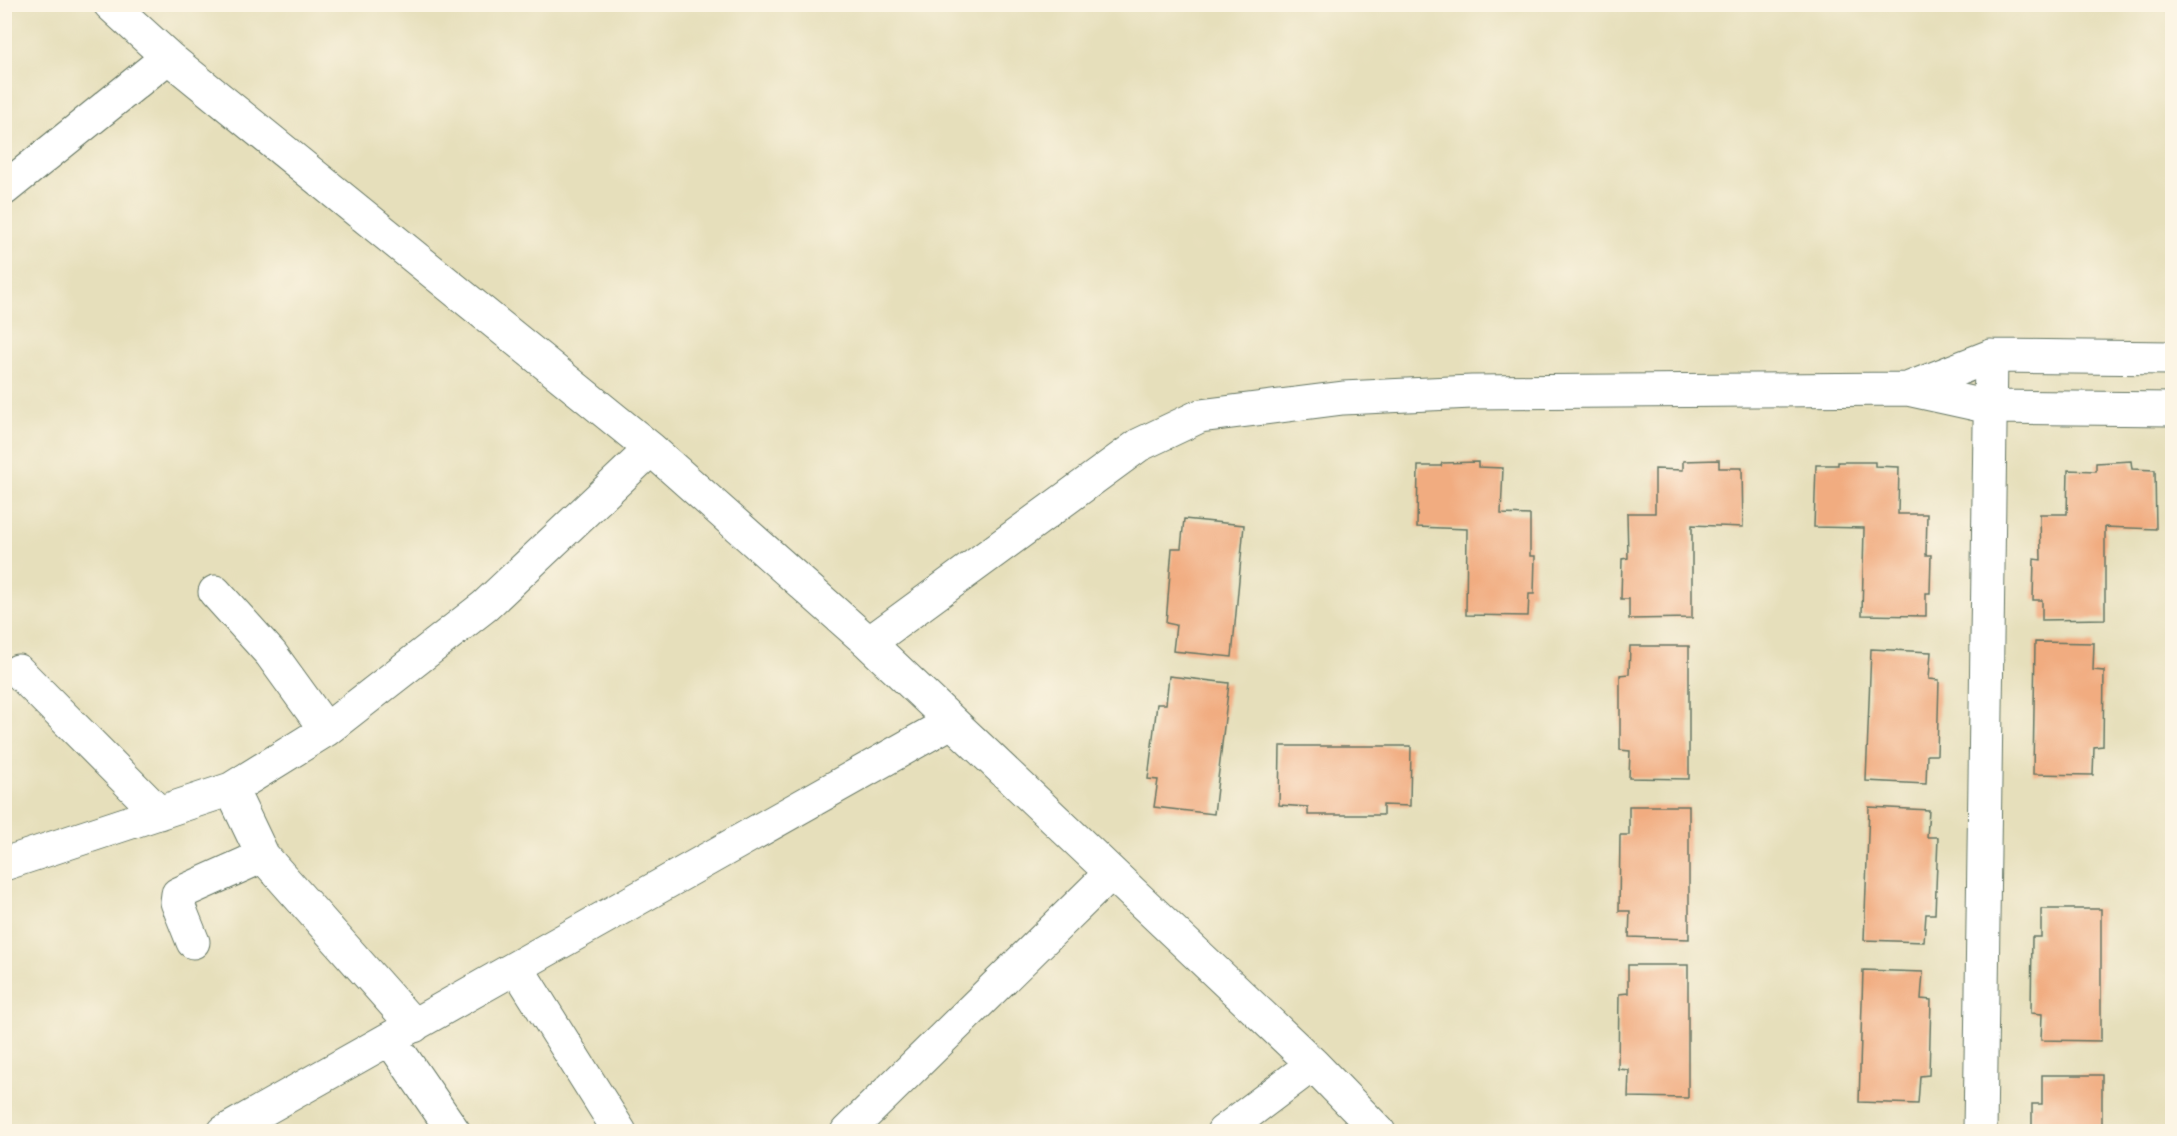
<svg xmlns="http://www.w3.org/2000/svg" width="2177" height="1136" viewBox="0 0 2177 1136" font-family="Mynerve,sans-serif">
<style>
.building{fill:#f1ac80}
.lines{fill:none;stroke-linecap:round;stroke-linejoin:round}
.minor-casing{stroke:#657663;stroke-width:35}
.minor{stroke:#fff;stroke-width:33}
</style>
<rect width="100%" height="100%" fill="#fcf5e5"/>
<filter id="ink" filterUnits="userSpaceOnUse"><feTurbulence type="fractalNoise" baseFrequency=".0167" numOctaves="2"/><feDisplacementMap in="SourceGraphic" scale="12" xChannelSelector="R" yChannelSelector="G"/><feConvolveMatrix kernelMatrix="1 2 1 2 8 2 1 2 1" color-interpolation-filters="sRGB"/></filter>
<filter id="wash" filterUnits="userSpaceOnUse"><feTurbulence type="fractalNoise" baseFrequency=".008" numOctaves="4" result="noise"/><feDisplacementMap in="SourceGraphic" scale="24" xChannelSelector="R" yChannelSelector="G"/><feGaussianBlur stdDeviation="1.35" result="paint"/><feColorMatrix in="noise" values="0 0 0 0 0 0 0 0 0 0 0 0 0 0 0 0 0 1.4 0 .05"/><feComposite in="paint" operator="in"/></filter>
<g filter="url(#wash)">
<rect width="100%" height="100%" fill="#e6dfbb"/>
<g id="blocks">
<path class="building" d="M1719 460V468H1742L1743 527 1692 525V618L1629 619V599H1621L1622 559 1628 558 1627 513H1655V469L1683 470V461Z
M2131 461 2132 469 2155 470 2156 529 2105 527V619L2042 620V600H2033L2034 559 2041 560 2040 514H2067L2068 470 2096 471V463Z
M1478 462V467L1503 468 1501 514 1530 515V556H1535L1534 594H1529L1528 616 1466 615 1467 529 1417 527 1418 466H1441L1442 463Z
M1838 462H1875V466L1899 467 1898 514H1927L1926 555H1931L1930 593H1926V616L1862 615 1864 528 1814 527 1816 465H1838Z
M1184 519 1244 525 1232 657 1173 651 1176 625 1166 623 1172 548H1181Z
M2035 642 2094 643 2093 670 2104 671 2103 746 2094 747 2093 775 2033 774Z
M1630 646H1689V779L1629 778 1630 751 1620 750V675L1629 674Z
M1871 649 1931 652 1929 679 1939 680 1937 755H1927L1926 784 1866 781Z
M1169 676 1229 683 1214 814 1154 807 1158 780 1148 779 1157 704H1166Z
M1280 746H1411L1410 806 1383 805V815H1308V807L1279 805Z
M1629 806H1689V939L1629 937 1630 911H1619L1620 835H1629Z
M1869 807 1929 810 1927 837H1938L1935 914H1926L1924 942 1864 940Z
M2041 909H2101V1041L2041 1040 2042 1014 2031 1013 2032 937H2041Z
M1628 965H1688V1098L1628 1097 1629 1070 1618 1069 1619 994 1628 993Z
M1863 970 1923 972 1921 999 1931 1000 1929 1075 1920 1076 1918 1104 1859 1102Z
M2042 1075H2102V1132H2032V1104H2042Z
M1858 1129H1877V1132H1858Z"/>
</g>
</g>
<g filter="url(#ink)">
<use href="#blocks" fill-opacity="0" stroke="#657663" stroke-width="1.5"/>
<g class="lines">
<defs>
<path id="minor" d="M110 4 168 57 651 449 869 643 1313 1064 1379 1132
M4 189 168 57
M1907 389 1991 356 2172 358
M215 592 271 654 326 730
M869 643 1139 445 1200 416 1343 398 1472 392 1907 389 1989 407 2172 409
M18 671 159 813
M231 789 263 856 414 1026
M4 864 231 789 326 730 485 606 651 449
M193 942 177 902 178 894 263 856
M517 968 620 1132
M390 1039 454 1132
M224 1132 951 722
M847 1132 1111 873
M1223 1132 1313 1064
M1980 1132 1991 356"/>
</defs>
<use href="#minor" class="minor-casing"/>
<use href="#minor" class="minor"/>
</g>
</g>
<rect width="2177" height="1136" fill="none" stroke="#fcf5e5" stroke-width="24"/>
</svg>
